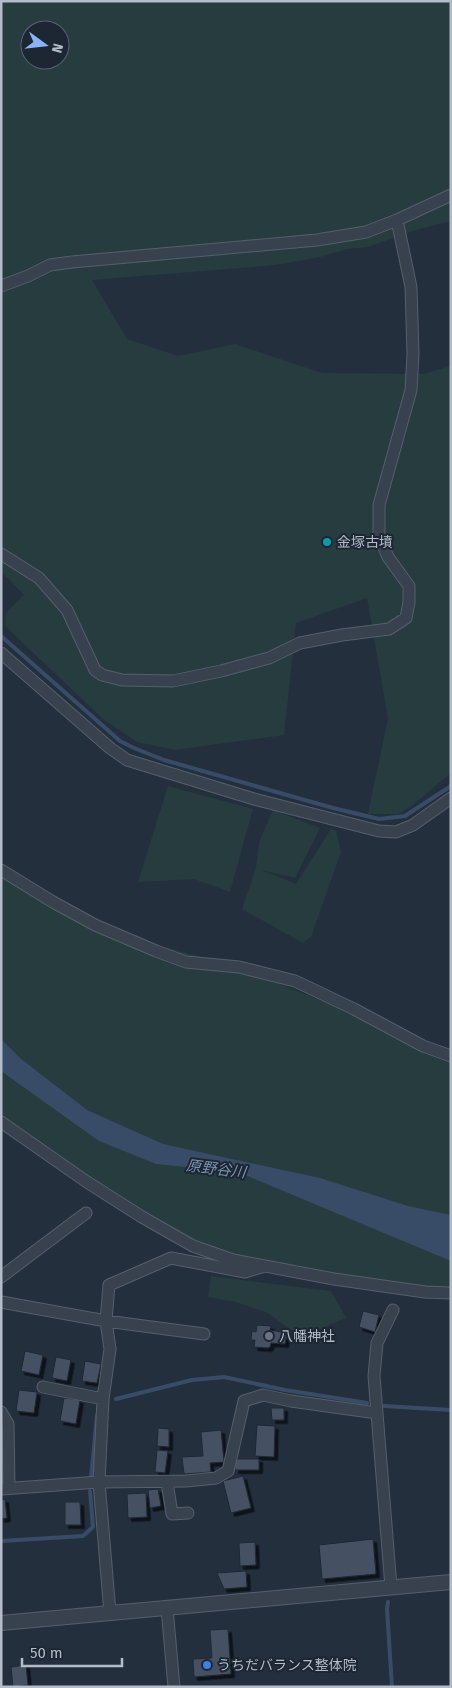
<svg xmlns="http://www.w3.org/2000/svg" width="452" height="1688" viewBox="0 0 452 1688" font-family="'Fira Sans','Noto Sans JP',sans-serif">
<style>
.green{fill:#263c3f;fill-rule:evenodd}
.water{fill:#394c67}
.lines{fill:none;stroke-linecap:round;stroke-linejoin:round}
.stream{stroke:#394c67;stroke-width:4}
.building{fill:#455162;stroke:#1f2835;filter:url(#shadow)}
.minor-casing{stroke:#565f6c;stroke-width:13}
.tertiary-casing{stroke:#565f6c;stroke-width:16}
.minor{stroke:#38414e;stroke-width:11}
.tertiary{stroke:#38414e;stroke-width:14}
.culture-dot{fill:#0f9aa8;stroke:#1d2633;stroke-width:2}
.worship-dot{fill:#6b7280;stroke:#1d2633;stroke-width:2}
.shop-dot{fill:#3f7fe0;stroke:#1d2633;stroke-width:2}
.labels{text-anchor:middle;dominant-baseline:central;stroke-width:4;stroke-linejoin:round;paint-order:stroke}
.poi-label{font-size:14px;fill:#b4bcc9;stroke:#1d2633;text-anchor:start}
.water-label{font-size:15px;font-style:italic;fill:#7c92b1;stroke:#1d2633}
</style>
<defs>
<filter id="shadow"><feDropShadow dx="3.5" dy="3.5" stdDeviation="0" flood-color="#0009"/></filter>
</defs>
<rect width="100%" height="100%" fill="#242f3e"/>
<path class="green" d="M1 1H451V221L412 231 368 247 347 249 320 257 276 265 92 280 127 339 178 356 235 344 322 373 423 374 451 366V773L413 805 398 814H368L388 718 367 598 296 623 284 735 175 750 137 742 103 719 5 626 6 613 24 595 1 571ZM30 30H60V60H30Z
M168 786 253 809 230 892 194 879 138 882Z
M273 810 320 828 295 878 261 870 296 884 331 829 336 831 341 852 311 937 303 943 242 909 256 868 259 842Z
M1 876 116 934 239 967 402 1034 451 1060V1290L273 1267 206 1251 1 1122Z
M211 1276 331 1291 346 1318 301 1337 268 1313 236 1302 208 1297Z"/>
<path class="water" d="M1 1039 20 1058 87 1110 163 1144 320 1178 408 1206 451 1215V1261L238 1172 156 1164 99 1141 1 1071Z"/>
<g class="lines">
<path class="stream" d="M1 636 120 741 134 748 164 760 333 808 379 819 405 816 451 786
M116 1399 192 1380 224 1377 285 1390 367 1403
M384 1406 451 1410
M91 1477 97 1415
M1 1541 83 1536 93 1527 90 1491
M388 1602 387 1609 392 1687"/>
</g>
<path class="building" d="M363 1311 379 1315 375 1332 359 1327Z
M257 1325 271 1326 270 1330 287 1333 285 1344 271 1343 270 1347 268 1348 254 1347 255 1340H251L252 1331 256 1332Z
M25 1351 43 1355 39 1375 21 1371Z
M56 1357 71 1360 67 1381 52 1378Z
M85 1361 101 1364 97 1383 82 1381Z
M19 1390 37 1392 34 1413 16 1411Z
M64 1398 80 1400 76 1424 60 1421Z
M271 1408H284V1420H272Z
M257 1425 275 1426 274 1457 255 1456Z
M158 1428 169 1429V1447L157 1446Z
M221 1430 224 1462 210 1463 211 1472 184 1474 182 1457 203 1456 201 1432Z
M157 1450 168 1451 165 1473 155 1472Z
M235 1459H259V1470H235Z
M243 1476 251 1508 231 1513 223 1481Z
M158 1489 161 1506 150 1508 148 1490Z
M146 1493 147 1517 128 1518 127 1494Z
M5 1499 7 1518 1 1519V1500Z
M65 1502H80L81 1525H65Z
M373 1539 376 1574 322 1579 319 1545Z
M255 1542 256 1565 240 1566 239 1543Z
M246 1571 247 1587 224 1589 217 1573Z
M228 1629 231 1674 194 1677 193 1659 212 1658 210 1630Z
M26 1665 28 1685 13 1687 11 1667Z"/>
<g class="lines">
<defs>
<path id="minor" d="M1 286 28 276 50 265 72 262 317 240 366 232 397 220 451 195
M1 554 39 578 67 610 95 670 102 675 122 680 173 681 221 671 269 658 300 643 342 635 389 629 406 618 409 602V586L388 557 379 536V505L411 390 413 354 411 287 397 220
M1 653 110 748 127 760 254 799 379 831 396 832 413 825 451 798
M1 870 53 902 95 925 156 951 186 962 239 967 295 981 354 1009 423 1046 451 1056
M1 1122 87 1182 142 1217 193 1246 233 1260 334 1279 425 1292 451 1293
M1 1277 86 1213
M1 1302 106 1321 204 1334
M43 1387 103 1399
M1 1412 8 1424 9 1488
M167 1482 172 1514 188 1513
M1 1489 99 1482 186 1481 216 1478 228 1471 244 1401 263 1395 291 1401 377 1413
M391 1587 374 1376 377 1343 393 1310
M167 1608 174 1687
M110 1613 99 1482 103 1399 110 1349 106 1321 109 1285 171 1258 245 1272 265 1266"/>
<path id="tertiary" d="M1 1623 451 1582"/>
</defs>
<use href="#minor" class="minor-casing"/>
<use href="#tertiary" class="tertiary-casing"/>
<use href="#minor" class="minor"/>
<use href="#tertiary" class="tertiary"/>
</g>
<circle class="culture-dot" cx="327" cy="542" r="5"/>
<circle class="worship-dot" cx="269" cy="1336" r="5"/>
<circle class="shop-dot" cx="207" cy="1665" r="5"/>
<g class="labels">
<g class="poi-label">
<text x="337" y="542">金塚古墳</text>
<text x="279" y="1336">八幡神社</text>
<text x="217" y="1665">うちだバランス整体院</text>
</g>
<g class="water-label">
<text transform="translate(216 1169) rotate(7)">原野谷川</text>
</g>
</g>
<rect width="452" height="1688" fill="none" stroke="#b4bcc9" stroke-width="5"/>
<g transform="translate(45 45) rotate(105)"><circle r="24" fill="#1d2633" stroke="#59626f"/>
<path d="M0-4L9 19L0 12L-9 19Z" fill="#8ab4f8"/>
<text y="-8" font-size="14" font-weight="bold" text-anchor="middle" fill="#b4bcc9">N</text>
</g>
<path d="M22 1658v8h100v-8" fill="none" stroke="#b4bcc9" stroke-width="2.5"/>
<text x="30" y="1658" font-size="15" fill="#b4bcc9" stroke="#1d2633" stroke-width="4" paint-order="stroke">50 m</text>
</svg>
